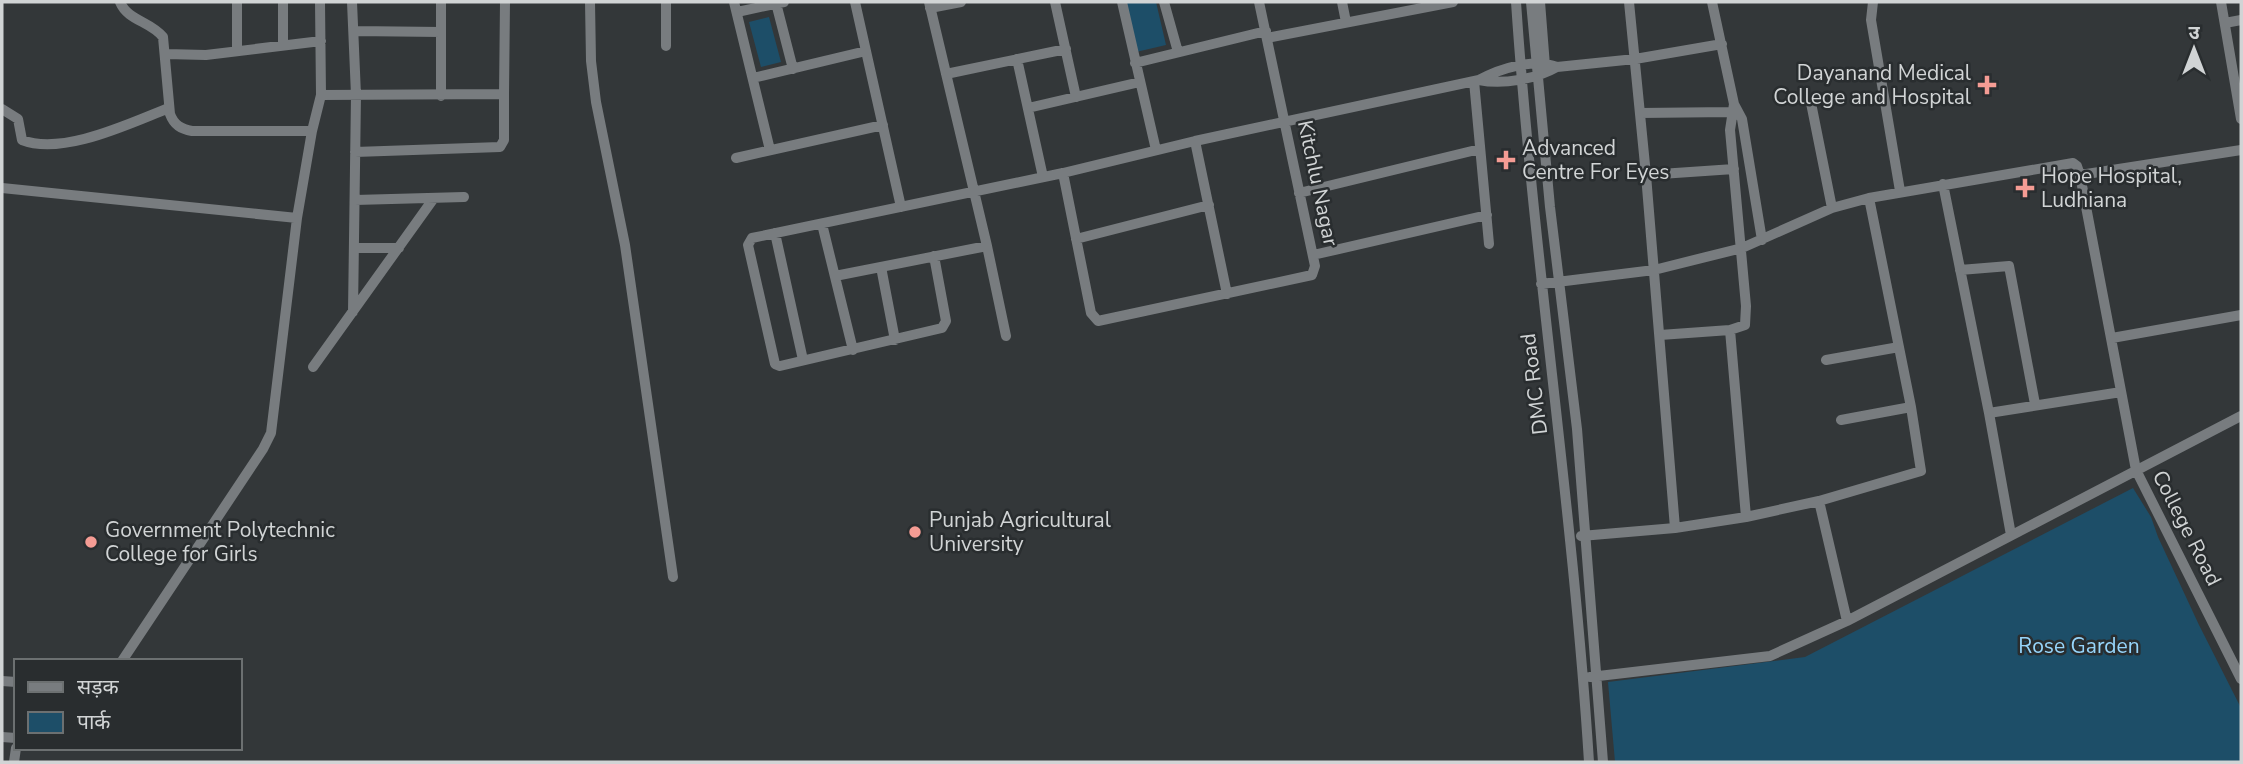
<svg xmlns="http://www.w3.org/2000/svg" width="2243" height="764" viewBox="0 0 2243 764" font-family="'Nunito Sans','Noto Sans Devanagari',sans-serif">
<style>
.green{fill:#1d4e68}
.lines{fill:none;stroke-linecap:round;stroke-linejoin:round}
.minor{stroke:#787c7f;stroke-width:10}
.poi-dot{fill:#f59c94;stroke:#292d2f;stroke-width:2.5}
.labels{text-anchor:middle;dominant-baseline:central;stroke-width:5;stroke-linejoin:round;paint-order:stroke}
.poi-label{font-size:21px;fill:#d1d4d5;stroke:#292d2f;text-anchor:start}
.street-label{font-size:21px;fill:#d1d4d5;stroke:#292d2f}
.park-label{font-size:21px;fill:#96d5fb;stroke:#292d2f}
</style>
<rect width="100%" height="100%" fill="#333739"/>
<path class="green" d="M1124 2H1156L1166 45 1136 52Z
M769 17 781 62 761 67 749 22Z
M2133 488 2151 517 2158 537 2199 625 2241 708V762H1615L1608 682 1805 657Z"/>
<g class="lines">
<path class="minor" d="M120 2C128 21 150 21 163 37L170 114C174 125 181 129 192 131H312
M237 2V51
M352 2 356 95 353 312
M441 2V96
M590 2 591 61 596 102 625 245 673 577
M666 2V46
M734 2 770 150
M855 2 901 207
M929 2 987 246 1006 336
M1055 2 1076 97
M1122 2 1156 150
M1164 2 1178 52
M1342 2 1346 22
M1516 2C1533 256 1573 508 1589 762
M1531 2 1550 207 1577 429 1603 762
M1540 2 1545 66
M1629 2 1646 175 1675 528
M1712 2 1734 104 1742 119 1762 240
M1873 2 1871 20 1900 191
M2221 2 2241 119
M776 3 793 69
M930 8 961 2
M737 12 784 2
M2225 23 2241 20
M354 31 441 32
M1267 38 1453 2
M283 45V2
M166 54 206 55 321 41
M1017 59 1043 177
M1135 63 1266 31
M1557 67 1635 59 1722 44
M946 74 1066 49
M753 78 866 51
M1474 81 1489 244
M321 95 504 94 505 2
M1811 103 1832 208
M1028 108 1140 82
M2 109 18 119 22 140C63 156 130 123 169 108
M1640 113 1731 112
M1195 141 1227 294
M355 152 500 147 504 140V94
M736 158 883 125
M1063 173 1091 313 1098 321 1312 275 1315 266 1259 2
M1646 175 1734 169
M2080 175 2241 150
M1943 184 1989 413 2011 535
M2 188 297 218
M1299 193 1480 149
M355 200 464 197
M822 224 853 350
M775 233 803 360
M1076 239 1209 205
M354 248H399
M1313 255 1487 215
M934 256 946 321 942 328 780 366 775 364 748 245 752 238 1063 173 1195 141 1479 80C1501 68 1534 58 1557 67 1536 79 1503 85 1479 80
M881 267 895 340
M1960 270 2009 266 2035 404
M835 276 987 246
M1541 284 1654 270 1742 248 1832 208 1869 198 2073 163 2077 166 2080 175 2136 470 2241 679
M1730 330 1746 517
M1660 335 1730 330 1745 325 1746 306 1730 130 1734 104
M2112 338 2241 315
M1826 360 1899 347
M313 367 434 198
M1989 413 2121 392
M1841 420 1911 407
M1819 501 1847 621
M1581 536 1675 528 1746 517 1819 501 1921 471 1911 407 1869 198
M122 661 263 449 271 433 297 218 312 131 321 95 320 2
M1590 677 1770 656 1847 621 2241 416
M2 681 16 682
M2 737 16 738
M14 762 16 748"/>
</g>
<g class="poi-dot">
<path d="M1983.5 74.5h7v7h7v7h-7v7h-7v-7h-7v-7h7z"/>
<path d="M1502.5 149.5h7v7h7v7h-7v7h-7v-7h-7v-7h7z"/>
<path d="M2021.5 177.5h7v7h7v7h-7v7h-7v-7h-7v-7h7z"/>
<circle cx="915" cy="532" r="7"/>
<circle cx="91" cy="542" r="7"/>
</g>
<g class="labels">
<g class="poi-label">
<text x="1971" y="73" text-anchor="end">Dayanand Medical<tspan x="1971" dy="24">College and Hospital</tspan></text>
<text x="1522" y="148">Advanced<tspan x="1522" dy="24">Centre For Eyes</tspan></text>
<text x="2041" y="176">Hope Hospital,<tspan x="2041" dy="24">Ludhiana</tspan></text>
<text x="929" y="520">Punjab Agricultural<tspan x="929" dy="24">University</tspan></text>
<text x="105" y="530">Government Polytechnic<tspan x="105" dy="24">College for Girls</tspan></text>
</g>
<g class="street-label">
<text transform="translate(1318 183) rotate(78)">Kitchlu Nagar</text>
<text transform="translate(1534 384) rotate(-97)">DMC Road</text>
<text transform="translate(2187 528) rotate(63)">College Road</text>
</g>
<g class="park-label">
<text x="2079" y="646">Rose Garden</text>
</g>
</g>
<rect width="2243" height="764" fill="none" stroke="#d1d4d5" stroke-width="7"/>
<rect x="14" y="659" width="228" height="91" fill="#292d2f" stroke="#6c7071" stroke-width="2"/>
<rect x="28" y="682" width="35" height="10" fill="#787c7f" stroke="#6c7071" stroke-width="2"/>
<text x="77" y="694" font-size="21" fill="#d1d4d5">सड़क</text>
<rect x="28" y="712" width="35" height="21" fill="#1d4e68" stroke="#6c7071" stroke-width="2"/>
<text x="77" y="729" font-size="21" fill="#d1d4d5">पार्क</text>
<g transform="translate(2194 49)" stroke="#292d2f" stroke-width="5" paint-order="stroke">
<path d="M0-5L12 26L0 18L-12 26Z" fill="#d1d4d5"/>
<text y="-10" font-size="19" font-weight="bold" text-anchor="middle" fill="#d1d4d5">उ</text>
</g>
</svg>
